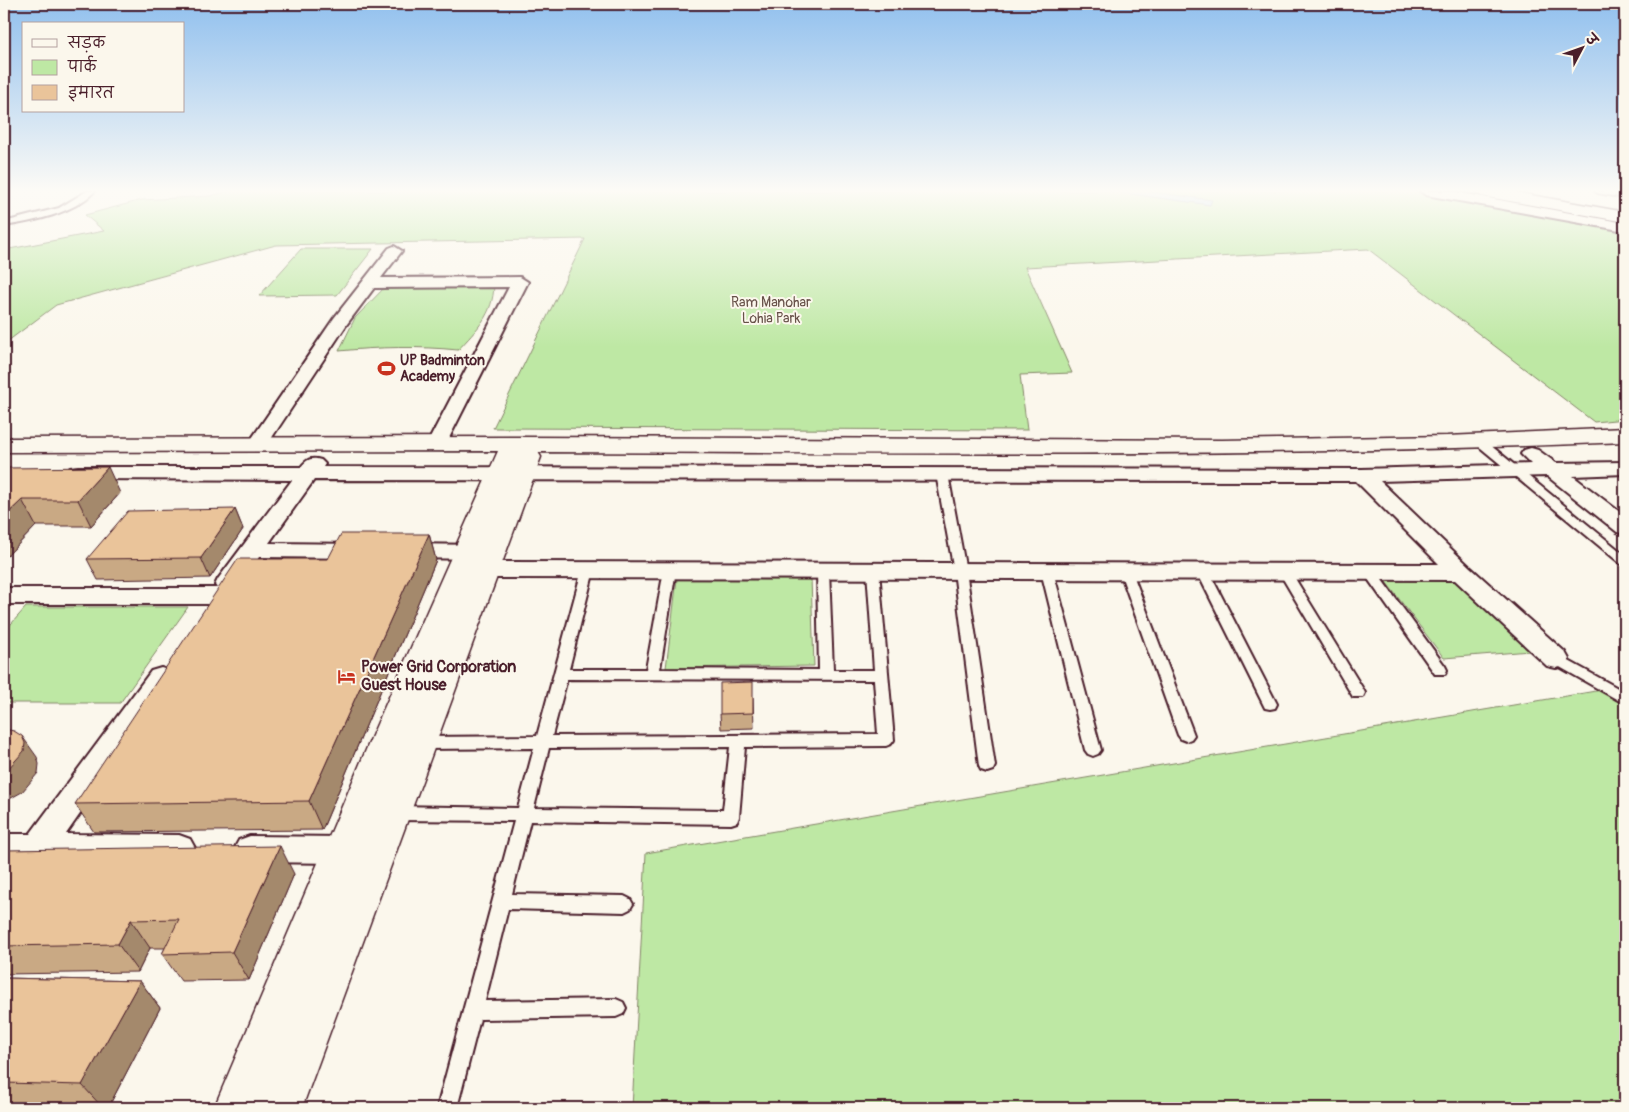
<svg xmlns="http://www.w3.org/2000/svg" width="1629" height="1112" viewBox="0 0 1629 1112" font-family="Pangolin,'Playpen Sans Deva',sans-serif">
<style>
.green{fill:#bee8a4;stroke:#848468}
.water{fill:#aed3f7;stroke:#868ba5}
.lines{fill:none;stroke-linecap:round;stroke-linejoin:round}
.service-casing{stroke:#4a1f2b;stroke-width:4}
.minor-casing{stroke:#4a1f2b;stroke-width:4}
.tertiary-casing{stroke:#4a1f2b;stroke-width:3}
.secondary-casing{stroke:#4a1f2b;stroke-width:3}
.service{fill:#fbf7ec;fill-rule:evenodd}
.minor{fill:#fbf7ec;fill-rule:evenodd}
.tertiary{fill:#fbf7ec;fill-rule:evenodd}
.secondary{fill:#fbf7ec;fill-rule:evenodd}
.wall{fill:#c9a984;stroke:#4a1f2b}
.shaded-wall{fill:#a4896c;stroke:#4a1f2b}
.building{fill:#eac49a;stroke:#4a1f2b}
.labels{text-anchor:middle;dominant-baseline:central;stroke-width:4;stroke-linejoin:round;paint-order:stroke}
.far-park-label{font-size:14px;fill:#675149;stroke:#fbf7ec}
.far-poi-label{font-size:14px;font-weight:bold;fill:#4a1f2b;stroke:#fbf7ec;text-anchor:start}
.poi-label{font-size:16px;font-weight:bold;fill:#4a1f2b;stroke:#fbf7ec;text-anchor:start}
</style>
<rect width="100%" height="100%" fill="#fbf7ec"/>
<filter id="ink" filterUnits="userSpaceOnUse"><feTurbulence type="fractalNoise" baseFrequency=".02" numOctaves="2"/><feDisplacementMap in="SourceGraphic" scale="10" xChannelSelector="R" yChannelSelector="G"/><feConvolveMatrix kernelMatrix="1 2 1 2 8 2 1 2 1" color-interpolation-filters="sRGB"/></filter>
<g filter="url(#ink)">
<path class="green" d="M229 191H1414L1625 230V419L1594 422 1368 249 1025 267 1072 373 1020 375 1027 430 493 428 585 239 276 245 56 305 4 344V250L104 231 85 215 142 200 210 196Z
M301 249H373L337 295 259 296Z
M387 285 440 288 494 285C493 315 477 329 458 350 418 346 379 347 339 351L355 318Z
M811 578 814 666 666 668 677 579Z
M1383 578H1456L1530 651 1444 658Z
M26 607H188L120 703H4V632Z
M1625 686V1108H632L646 853Z"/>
<path class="water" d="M1108 191H1145L1212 200 1210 205Z"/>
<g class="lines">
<defs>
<path id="service" d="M87 191H95C72 214 35 221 4 226V222L59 208Z
M1595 191 1625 194V198L1598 193Z
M1480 439 1484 440 1625 555V565L1621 564 1476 444 1475 442 1476 440Z
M942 471 948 474 966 571 995 766 993 770 987 772 981 770 979 766 954 571 936 474Z
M588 566 594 570 569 669H646L664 570 670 566 676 570 660 669 819 670 817 571 823 567 829 571 833 670H874L867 571 869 568H877L879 571 894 740 891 744 886 746 745 747 739 817 737 822 731 824 530 821 512 894 624 896 630 899 633 904 630 909 624 912 508 909 485 1001 616 999 623 1002 626 1008 623 1014 616 1017 480 1019 457 1108H437L514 821 393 820 387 818 385 813 387 808 393 806 518 808 534 748 421 749 416 747 413 743 416 739 421 737 537 736 582 570ZM567 679 874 680 878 734 552 736ZM730 747 723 810 534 808 549 748Z
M1047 567 1053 571 1101 750 1098 754 1093 756 1088 754 1085 750 1041 571Z
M1126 568 1132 572 1194 735 1191 739 1186 741 1181 739 1178 735 1120 572Z
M1203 568 1209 572 1277 704 1275 708 1270 709 1265 708 1197 572Z
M1285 568 1291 572 1363 689 1365 693 1363 697H1353L1279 572Z
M1369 568 1374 569 1445 666 1447 670 1445 674H1435L1363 572Z
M1556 654 1625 692V704L1551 662 1549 659 1551 656Z"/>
<path id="minor" d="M1420 191H1450L1625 223V231L1426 195Z
M394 246 402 251 381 278 520 277 528 282 444 448 437 450 430 448 427 444 509 287 374 288 347 324 265 448 258 450 251 448 248 444 334 318 389 248Z
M1531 448 1538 450 1556 463 1625 462V474L1573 476 1625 516V534L1617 532 1547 476 1380 481 1470 567 1565 652 1569 659 1565 666 1556 668 1547 666 1455 580 486 578 477 575 474 570 477 565 486 562 1439 564 1356 481 314 480 269 543 363 544 371 546 375 551 371 556 363 558 259 557 236 591 229 592 231 596 228 602 219 604H4V588H217L215 585 218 579 292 480 78 479 70 478 67 473 70 468 78 467H301C307 459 311 457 321 460L325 464 323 467 1362 469 1531 464 1521 454 1524 450Z
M402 544 486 545 494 547 498 552 494 557 486 559 402 558 394 556 390 551 394 546Z
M161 668 171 671 175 678 66 834 179 835 190 839 195 848 190 857 179 861 4 860V834H30L151 671Z
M250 836 342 837 353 841 358 850 353 859 342 863 250 862 239 858 234 849 239 840Z"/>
<path id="tertiary" d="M1625 428V442C1263 458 901 453 538 452L541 457 302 1108H214L374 731 498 451 4 452V438L522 437 1222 440 1447 436Z"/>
<path id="secondary" d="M1474 191H1509L1625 212V222L1482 196Z"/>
</defs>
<use href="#service" class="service-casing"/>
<use href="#minor" class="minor-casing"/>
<use href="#tertiary" class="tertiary-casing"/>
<use href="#secondary" class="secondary-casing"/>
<use href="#service" class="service"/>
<use href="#minor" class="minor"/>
<use href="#tertiary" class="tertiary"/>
<use href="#secondary" class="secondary"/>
</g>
<path class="wall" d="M4 468 120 493 91 526H36L4 559Z
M235 509 243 529 210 578 98 580 87 559Z
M429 534 436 560 322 830 94 832 75 804 328 559Z
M753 696 754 728 721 729 720 714Z
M4 850 294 874 249 980 181 981 162 954 165 948H150L138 972 4 974Z
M4 978 140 981 160 1008 108 1108H4Z"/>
<path class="shaded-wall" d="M108 467 120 493 91 526 78 500Z
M22 500 36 526 4 559V517Z
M235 509 243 529 210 578 201 558Z
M429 534 436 560 322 830 309 801Z
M22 736 37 757 39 764 38 773 22 792 4 802V772Z
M280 846 294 874 249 980 232 952Z
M131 920 150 948 138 972 118 944Z
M140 981 160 1008 108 1108H103L82 1085Z"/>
<path class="building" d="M108 467 78 500H22L4 517V468Z
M235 509 201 558 87 559 128 511Z
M341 534H429L309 801 75 804 238 559H328Z
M753 682V713L720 714V683Z
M4 729 14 731 22 736 25 743 24 751 7 770 4 772Z
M280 846 232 952 162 954 179 919 131 920 118 944 4 946V850Z
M4 978 140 981 82 1085 4 1083Z"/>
</g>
<linearGradient id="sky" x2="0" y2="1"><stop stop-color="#91c0ee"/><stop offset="0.55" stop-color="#fdfbf6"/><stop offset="1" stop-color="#fdfbf6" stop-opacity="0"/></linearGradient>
<rect width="1629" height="347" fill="url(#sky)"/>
<defs>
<symbol id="stadium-bare" viewBox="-9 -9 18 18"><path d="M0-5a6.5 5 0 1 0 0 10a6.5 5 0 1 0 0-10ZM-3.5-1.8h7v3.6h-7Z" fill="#c8321e" stroke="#fbf7ec" stroke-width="2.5" paint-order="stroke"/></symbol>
<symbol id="hotel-bare" viewBox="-9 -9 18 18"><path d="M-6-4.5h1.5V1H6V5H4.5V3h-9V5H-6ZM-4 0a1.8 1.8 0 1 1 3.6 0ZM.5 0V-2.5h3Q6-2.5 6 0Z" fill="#c8321e" stroke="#fbf7ec" stroke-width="2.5" paint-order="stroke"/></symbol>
</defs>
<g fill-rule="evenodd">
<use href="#stadium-bare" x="374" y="356" width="25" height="25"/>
<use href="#hotel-bare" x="334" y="664" width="25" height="25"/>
</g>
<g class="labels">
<g class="far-park-label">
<text x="771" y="302">Ram Manohar<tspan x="771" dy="16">Lohia Park</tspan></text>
</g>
<g class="far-poi-label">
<text x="400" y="360">UP Badminton<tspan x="400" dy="16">Academy</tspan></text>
</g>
<g class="poi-label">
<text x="361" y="667">Power Grid Corporation<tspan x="361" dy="18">Guest House</tspan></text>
</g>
</g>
<rect width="1629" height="1112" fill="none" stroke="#fbf7ec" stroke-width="20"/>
<rect x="10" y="10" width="1609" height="1092" fill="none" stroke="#4a1f2b" stroke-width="2" filter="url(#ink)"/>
<rect x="22" y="22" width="162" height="90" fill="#fbf7ec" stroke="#b4a19f"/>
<rect x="32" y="39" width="25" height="8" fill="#fbf7ec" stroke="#b4a19f"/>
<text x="68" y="48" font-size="15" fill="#4a1f2b">सड़क</text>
<rect x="32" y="60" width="25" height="15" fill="#bee8a4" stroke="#b4a19f"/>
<text x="68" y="72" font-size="15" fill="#4a1f2b">पार्क</text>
<rect x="32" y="85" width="25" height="15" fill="#eac49a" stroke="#b4a19f"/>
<text x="68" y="98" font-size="15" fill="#4a1f2b">इमारत</text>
<g transform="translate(1582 48) rotate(49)" stroke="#fbf7ec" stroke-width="4" paint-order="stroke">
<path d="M0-4L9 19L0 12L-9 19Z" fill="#4a1f2b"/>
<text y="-8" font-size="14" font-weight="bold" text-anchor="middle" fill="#4a1f2b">उ</text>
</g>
</svg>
